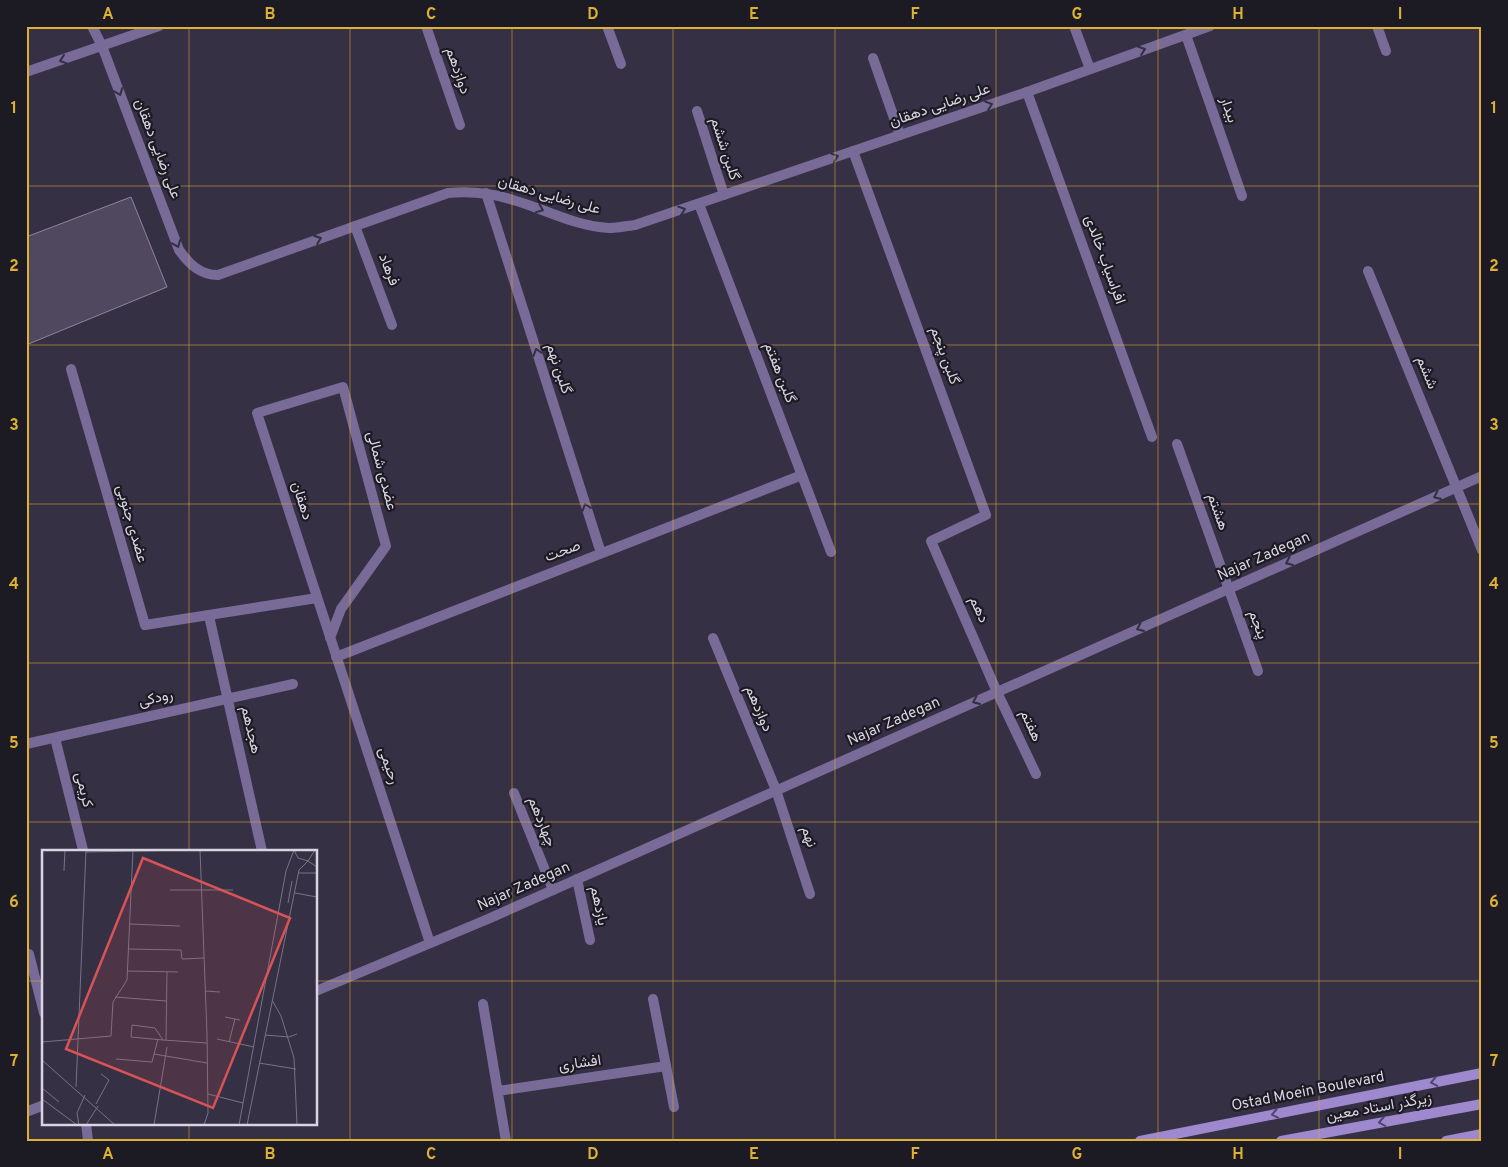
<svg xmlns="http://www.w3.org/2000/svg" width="1508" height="1167" viewBox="0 0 1508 1167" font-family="Overpass,Vazirmatn,sans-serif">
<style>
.building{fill:#4f485f;stroke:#8d869f}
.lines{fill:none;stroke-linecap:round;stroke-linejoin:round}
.service{stroke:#786b97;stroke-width:10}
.minor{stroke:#786b97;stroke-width:10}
.tertiary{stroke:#786b97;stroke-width:10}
.secondary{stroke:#9f89ce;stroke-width:10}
.oneway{stroke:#332e40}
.oneway2{stroke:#504667}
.grid{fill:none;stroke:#deb133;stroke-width:1;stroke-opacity:0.55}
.labels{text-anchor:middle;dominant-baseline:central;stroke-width:4.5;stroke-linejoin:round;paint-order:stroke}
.street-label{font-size:15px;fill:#d8d4e2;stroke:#1c1a23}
.inset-road{fill:none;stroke:#777284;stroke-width:1}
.view{fill:#d65356;fill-opacity:0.15;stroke:#d65356;stroke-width:2.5}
.inset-edge{fill:none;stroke:#d8d4e2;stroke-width:2.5}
.neatline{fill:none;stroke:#deb133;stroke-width:2}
.grid-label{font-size:16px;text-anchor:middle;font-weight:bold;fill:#deb133}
</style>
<rect width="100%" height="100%" fill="#363045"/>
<path class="building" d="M131 197 167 287 26 345V237Z"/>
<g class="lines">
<path class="service" d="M426 26 460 125
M607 26 621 64
M1074 26 1090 69
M1377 26 1386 51
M1186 35 1242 196
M873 58 900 135
M697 111 724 195
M355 226 392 325
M1177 444 1258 671
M713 638 776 790
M997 692 1036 774
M55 738 83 850
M514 793 553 890
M577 879 590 940
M29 954 44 1013"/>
<path class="minor" d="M92 26 102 46
M1027 92 1152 437
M853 151 986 515 931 541 997 692
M486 193 601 553
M699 204 831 552
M1368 271 1482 550
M71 369 145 625 317 598
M209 616 262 851
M330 638 341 609 386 546 343 387 257 413 430 943
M336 657 802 475
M26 744 293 684
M776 790 810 894
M653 999 674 1107
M483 1004 506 1141
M498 1091 666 1066
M86 1123 88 1141"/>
<path class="tertiary" d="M102 46 179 250C189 264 200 275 218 275L448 193C471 191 492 193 513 200 545 209 574 226 609 228 617 228 627 226 635 225L1027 92 1210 26
M26 72 159 26
M316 991 488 919 1482 476
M26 1112 44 1105"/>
<path class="secondary" d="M1140 1141 1482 1073
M1281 1141 1482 1104
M1446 1141 1482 1134"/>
</g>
<defs><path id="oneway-chevron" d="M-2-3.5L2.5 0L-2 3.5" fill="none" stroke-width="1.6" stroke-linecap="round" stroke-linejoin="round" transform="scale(1.25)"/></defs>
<g class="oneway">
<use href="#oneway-chevron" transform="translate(1142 50) rotate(-20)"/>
<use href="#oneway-chevron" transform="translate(63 60) rotate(161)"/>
<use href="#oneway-chevron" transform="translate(119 92) rotate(69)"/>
<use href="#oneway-chevron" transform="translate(989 105) rotate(-19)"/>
<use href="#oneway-chevron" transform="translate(835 157) rotate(-19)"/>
<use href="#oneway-chevron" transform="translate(540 209) rotate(22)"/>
<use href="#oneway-chevron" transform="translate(682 210) rotate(-19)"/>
<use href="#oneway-chevron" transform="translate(318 239) rotate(-20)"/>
<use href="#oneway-chevron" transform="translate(177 244) rotate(68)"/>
<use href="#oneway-chevron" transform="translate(537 352) rotate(-108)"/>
<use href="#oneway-chevron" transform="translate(1437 496) rotate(156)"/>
<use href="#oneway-chevron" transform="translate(586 507) rotate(-108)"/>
<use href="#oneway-chevron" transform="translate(1289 562) rotate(156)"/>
<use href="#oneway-chevron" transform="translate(1140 628) rotate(156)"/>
<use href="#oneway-chevron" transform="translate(976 701) rotate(156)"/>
</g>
<g class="oneway2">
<use href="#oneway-chevron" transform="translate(1434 1082) rotate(169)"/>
<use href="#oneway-chevron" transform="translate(1275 1114) rotate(169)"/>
<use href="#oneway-chevron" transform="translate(1382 1122) rotate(170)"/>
</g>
<path class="grid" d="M189 26V851M350 26V1141M512 26V1141M673 26V1141M835 26V1141M996 26V1141M1158 26V1141M1319 26V1141M26 186H1482M26 345H1482M26 504H1482M26 663H1482M26 822H1482M26 981H44M316 981H1482M189 1123V1141"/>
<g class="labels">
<g class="street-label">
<text transform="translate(457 71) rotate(71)">دوازدهم</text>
<text transform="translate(940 106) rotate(-19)">علی رضایی دهقان</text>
<text transform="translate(1228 110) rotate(71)">بیدار</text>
<text transform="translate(157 149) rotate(69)">علی رضایی دهقان</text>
<text transform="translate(724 149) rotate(72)">گلبن ششم</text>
<text transform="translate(549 196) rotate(16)">علی رضایی دهقان</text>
<text transform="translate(1104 260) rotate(70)">افراسیاب خالدی</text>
<text transform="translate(388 270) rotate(69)">فرهاد</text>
<text transform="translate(944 356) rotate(70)">گلبن پنجم</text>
<text transform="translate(558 369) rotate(72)">گلبن نهم</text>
<text transform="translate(779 373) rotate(69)">گلبن هفتم</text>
<text transform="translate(1426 373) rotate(68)">ششم</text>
<text transform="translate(381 471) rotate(75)">عضدی شمالی</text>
<text transform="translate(301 501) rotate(72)">دهقان</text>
<text transform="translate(1217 512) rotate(71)">هشتم</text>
<text transform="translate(131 524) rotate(74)">عضدی جنوبی</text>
<text transform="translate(563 552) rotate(-21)">صحت</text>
<text transform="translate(1264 557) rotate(-24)">Najar Zadegan</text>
<text transform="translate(978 610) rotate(66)">دهم</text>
<text transform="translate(1257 625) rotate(70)">پنجم</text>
<text transform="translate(156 699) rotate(-13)">رودکی</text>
<text transform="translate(758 709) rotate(67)">دوازدهم</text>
<text transform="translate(894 722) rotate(-24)">Najar Zadegan</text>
<text transform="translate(1030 726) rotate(65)">هفتم</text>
<text transform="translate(250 730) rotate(77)">هجدهم</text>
<text transform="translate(388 766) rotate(72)">رحیمی</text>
<text transform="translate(83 790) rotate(76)">کریمی</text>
<text transform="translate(541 822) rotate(68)">چهاردهم</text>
<text transform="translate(808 837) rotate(72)">نهم</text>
<text transform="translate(524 887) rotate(-24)">Najar Zadegan</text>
<text transform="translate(598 906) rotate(78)">یازدهم</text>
<text transform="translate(580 1064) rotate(-8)">افشاری</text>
<text transform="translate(1308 1092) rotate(-11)">Ostad Moein Boulevard</text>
<text transform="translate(1379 1108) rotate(-10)">زیرگذر استاد معین</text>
</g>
</g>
<g transform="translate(42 850)">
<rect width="275" height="275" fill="#363045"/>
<path class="inset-road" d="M158 0 165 184 166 263 162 275M252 0 256 8 266 11 273 0M44 2 147 0M22 21 23 0M256 23H275M128 40H191M253 43 275 47M246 53 250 31M88 74 138 76M86 99 139 100 140 109 162 108M85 121 136 122M163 141 178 142M73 147 124 151M230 150 239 166 252 208 255 275M183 167 198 170M223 185 247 187 255 184M175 189 212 197M121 190 113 178 90 175 89 187 121 190 165 193M124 190 125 122M0 192 69 186 71 152 85 130 91 0M187 192 193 169M112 204 165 213M74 209 110 212 116 189M0 210 73 275M217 213 254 219M34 237 44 0M0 238 17 252M166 244 201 253M0 249 35 275M54 254 67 230 59 224M37 275 35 263 43 245M44 275 56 256M112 275 125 197M197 275 244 21 252 0M205 275 257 20 266 11 275 17"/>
<path class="view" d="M101 8 248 68 171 258 24 199Z"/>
<rect width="275" height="275" class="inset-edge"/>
</g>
<rect width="1508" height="1167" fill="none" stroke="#1c1a23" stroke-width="55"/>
<rect x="28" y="28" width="1452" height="1112" class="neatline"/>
<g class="grid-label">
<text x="108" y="19">A</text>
<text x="270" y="19">B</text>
<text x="431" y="19">C</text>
<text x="593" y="19">D</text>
<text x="754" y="19">E</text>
<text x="915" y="19">F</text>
<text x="1077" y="19">G</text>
<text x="1238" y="19">H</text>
<text x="1400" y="19">I</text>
<text x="14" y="113">1</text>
<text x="1494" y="113">1</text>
<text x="14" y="271">2</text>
<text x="1494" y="271">2</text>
<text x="14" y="430">3</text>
<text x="1494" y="430">3</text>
<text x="14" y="589">4</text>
<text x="1494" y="589">4</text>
<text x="14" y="748">5</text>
<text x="1494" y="748">5</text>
<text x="14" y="907">6</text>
<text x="1494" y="907">6</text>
<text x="14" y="1066">7</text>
<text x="1494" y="1066">7</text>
<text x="108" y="1159">A</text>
<text x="270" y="1159">B</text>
<text x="431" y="1159">C</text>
<text x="593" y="1159">D</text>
<text x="754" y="1159">E</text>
<text x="915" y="1159">F</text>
<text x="1077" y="1159">G</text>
<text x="1238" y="1159">H</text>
<text x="1400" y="1159">I</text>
</g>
</svg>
